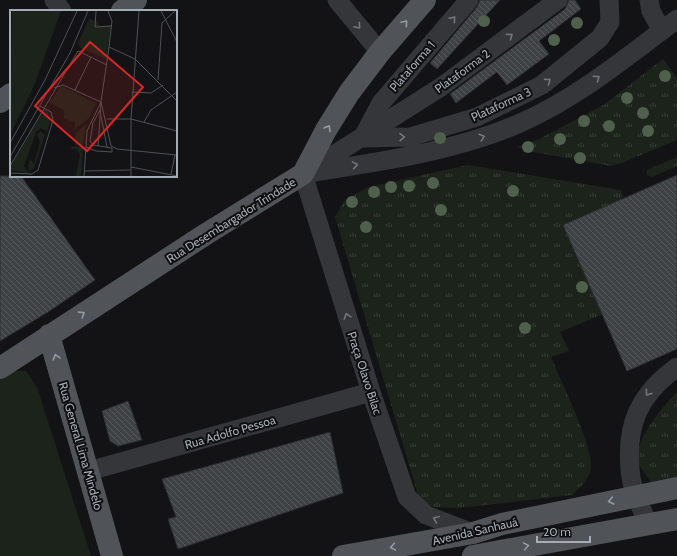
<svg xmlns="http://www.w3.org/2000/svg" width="677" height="556" viewBox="0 0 677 556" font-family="Cabin,sans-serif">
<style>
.grass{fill:url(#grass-tufts)}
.park{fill:#1b231b}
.building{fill:url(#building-back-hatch);stroke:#2d2e31}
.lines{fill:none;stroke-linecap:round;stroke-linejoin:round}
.minor{stroke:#34363a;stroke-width:19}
.major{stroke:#505459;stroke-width:22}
.tree{fill:#4f614d}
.oneway{stroke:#72777e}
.oneway2{stroke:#939ba3}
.labels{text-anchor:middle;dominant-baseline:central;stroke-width:4;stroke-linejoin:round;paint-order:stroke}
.street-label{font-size:12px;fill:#a4adb6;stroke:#0e0e10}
.inset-road{fill:none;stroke:#4d5155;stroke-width:1}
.view{fill:#d62828;fill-opacity:0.15;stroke:#d62828;stroke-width:2}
.inset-edge{fill:none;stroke:#a4adb6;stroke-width:2}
</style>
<defs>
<pattern id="grass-tufts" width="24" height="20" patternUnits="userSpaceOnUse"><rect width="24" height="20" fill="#1b231b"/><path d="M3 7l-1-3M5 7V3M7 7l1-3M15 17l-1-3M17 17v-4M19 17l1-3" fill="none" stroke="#39403a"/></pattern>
<pattern id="building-back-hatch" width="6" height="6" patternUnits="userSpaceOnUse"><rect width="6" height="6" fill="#3f4245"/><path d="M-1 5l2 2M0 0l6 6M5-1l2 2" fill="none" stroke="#585b5e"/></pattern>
</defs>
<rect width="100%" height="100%" fill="#131315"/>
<path class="grass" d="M663 59 677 78V140L622 163 611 166 533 152 517 147 539 139 605 104Z
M677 157V166L652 177 647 175V170L649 169Z
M468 165 621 190 624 199 563 225 603 314 560 332 569 351 551 357C561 382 593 445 591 468 589 480 581 487 572 495L460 508 433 507 419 498 335 217 344 201 368 187Z
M677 392V478L651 482C647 476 640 469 638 461 634 440 663 406 677 392Z"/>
<path class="park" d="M9 371H26L37 387 91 556H0V376Z"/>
<path class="building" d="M480 0H500L437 69 430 63 477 7Z
M569 0H575L581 9 539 41 549 54 507 85 497 72 456 103 450 94 565 9Z
M677 175V349L627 371 563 225Z
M0 176H21L95 280 48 312 0 341Z
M128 401 142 440 118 446 110 441 102 411Z
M330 432 343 493 178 549 168 519 176 517 162 479Z"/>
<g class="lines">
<path class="minor" d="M54 0 62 11
M337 0 380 52
M649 0 651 11 662 31
M363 137 381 103 469 0
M363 138 410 137 477 117 542 85 600 38 610 22 609 0
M313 168 441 87 558 0
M303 174 371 392 407 497 426 515 473 533
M303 174C375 162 451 153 518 124 576 99 627 57 677 19
M89 471 371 392
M648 524C641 507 631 488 630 469 626 423 640 394 677 367"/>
<path class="major" d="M122 11 136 0
M0 102 11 94
M49 335 112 556
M0 368 206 234 303 174 326 130 349 93 380 52 425 0
M343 556 473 533 502 524 677 488
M473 556 677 519"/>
</g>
<g class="tree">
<circle cx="484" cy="21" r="6"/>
<circle cx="577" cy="23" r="6"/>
<circle cx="554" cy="40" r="6"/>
<circle cx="665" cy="76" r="6"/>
<circle cx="627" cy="98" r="6"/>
<circle cx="643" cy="113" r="6"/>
<circle cx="584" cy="121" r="6"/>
<circle cx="609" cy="126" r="6"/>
<circle cx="648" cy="131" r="6"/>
<circle cx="440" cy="138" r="6"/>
<circle cx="560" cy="139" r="6"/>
<circle cx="528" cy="147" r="6"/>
<circle cx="580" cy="158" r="6"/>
<circle cx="433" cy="183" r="6"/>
<circle cx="409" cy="186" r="6"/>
<circle cx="391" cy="187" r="6"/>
<circle cx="513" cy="191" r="6"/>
<circle cx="374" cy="192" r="6"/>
<circle cx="352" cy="202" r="6"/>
<circle cx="441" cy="210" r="6"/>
<circle cx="366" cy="227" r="6"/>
<circle cx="582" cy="287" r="6"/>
<circle cx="525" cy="328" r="6"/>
</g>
<defs><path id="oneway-chevron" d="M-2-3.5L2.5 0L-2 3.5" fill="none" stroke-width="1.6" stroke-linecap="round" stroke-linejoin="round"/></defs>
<g class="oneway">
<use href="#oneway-chevron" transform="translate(453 19) rotate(-49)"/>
<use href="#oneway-chevron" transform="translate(358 26) rotate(50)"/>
<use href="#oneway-chevron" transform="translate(510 36) rotate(-36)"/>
<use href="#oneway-chevron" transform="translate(597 78) rotate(-36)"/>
<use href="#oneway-chevron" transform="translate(548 81) rotate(-36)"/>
<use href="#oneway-chevron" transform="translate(402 137) rotate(-2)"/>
<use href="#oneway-chevron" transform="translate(482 137) rotate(-19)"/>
<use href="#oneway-chevron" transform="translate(355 165) rotate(-10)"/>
<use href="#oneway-chevron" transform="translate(347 316) rotate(-107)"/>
<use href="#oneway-chevron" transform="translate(648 393) rotate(126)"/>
<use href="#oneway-chevron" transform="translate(436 519) rotate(-158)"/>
</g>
<g class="oneway2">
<use href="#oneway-chevron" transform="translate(405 23) rotate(-50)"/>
<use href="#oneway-chevron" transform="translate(328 128) rotate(-59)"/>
<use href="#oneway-chevron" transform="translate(82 314) rotate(-33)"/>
<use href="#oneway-chevron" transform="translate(56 357) rotate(-106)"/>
<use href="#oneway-chevron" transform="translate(611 501) rotate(168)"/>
<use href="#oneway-chevron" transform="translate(526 546) rotate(-10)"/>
<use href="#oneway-chevron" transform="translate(393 547) rotate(170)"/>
</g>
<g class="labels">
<g class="street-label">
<text transform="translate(412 66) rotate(-49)">Plataforma 1</text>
<text transform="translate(462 71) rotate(-36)">Plataforma 2</text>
<text transform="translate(501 104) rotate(-25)">Plataforma 3</text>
<text transform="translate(231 220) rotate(-32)">Rua Desembargador Trindade</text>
<text transform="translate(365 373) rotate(72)">Praça Olavo Bilac</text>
<text transform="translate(230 432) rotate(-16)">Rua Adolfo Pessoa</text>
<text transform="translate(81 446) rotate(74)">Rua General Lima Mindelo</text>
<text transform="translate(475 531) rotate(-13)">Avenida Sanhauá</text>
</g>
</g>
<g transform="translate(10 10)">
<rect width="167" height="167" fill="#131315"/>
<path d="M51 76 86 93 79 108 64 120 65 112 54 109V100L39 93ZM34 99 38 102 40 113 37 121 31 118 26 122 14 156 18 163 1 161 0 157ZM76 114 73 135H66L64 131 66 123ZM30 121 35 125 24 159 19 161 18 156 20 149 24 154 30 132 27 125ZM62 136 73 137 71 166H66L70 144 66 139 61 140Z" fill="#1b231b"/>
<path d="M2 1H51L24 76 0 125Z" fill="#1b231b"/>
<path d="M79 9 87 11 90 16 101 15 96 49 70 38 68 33Z" fill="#1b231b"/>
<path class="inset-road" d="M86 1 85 17 102 16M98 1 102 11 99 37M151 1 167 32M68 41 97 55M148 70 152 13 165 1M44 78 53 75 91 92M65 80 81 47M122 82 141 83 153 75M167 91 125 49 99 37 91 92 101 136 107 139 167 145M90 101 97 137M97 109H121L167 121M134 112 141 100 167 82M0 133 35 70 67 1M88 136 91 94M76 137 86 141 102 142V138L83 135 80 131 83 113 90 100M0 147 60 43 78 1M0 156 68 41M121 157 167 166M74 161 120 160M0 163 22 164 28 160 43 110 41 102 30 96M161 164 165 145M74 166 77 121 91 92M121 166V109L129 1"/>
<path class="view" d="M80 32 133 77 77 141 25 96Z"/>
<rect width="167" height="167" class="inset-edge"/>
</g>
<path d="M537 536v6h53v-6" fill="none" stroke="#a4adb6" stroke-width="2"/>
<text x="543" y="536" font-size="12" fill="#a4adb6" stroke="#0e0e10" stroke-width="3" paint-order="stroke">20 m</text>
</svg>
